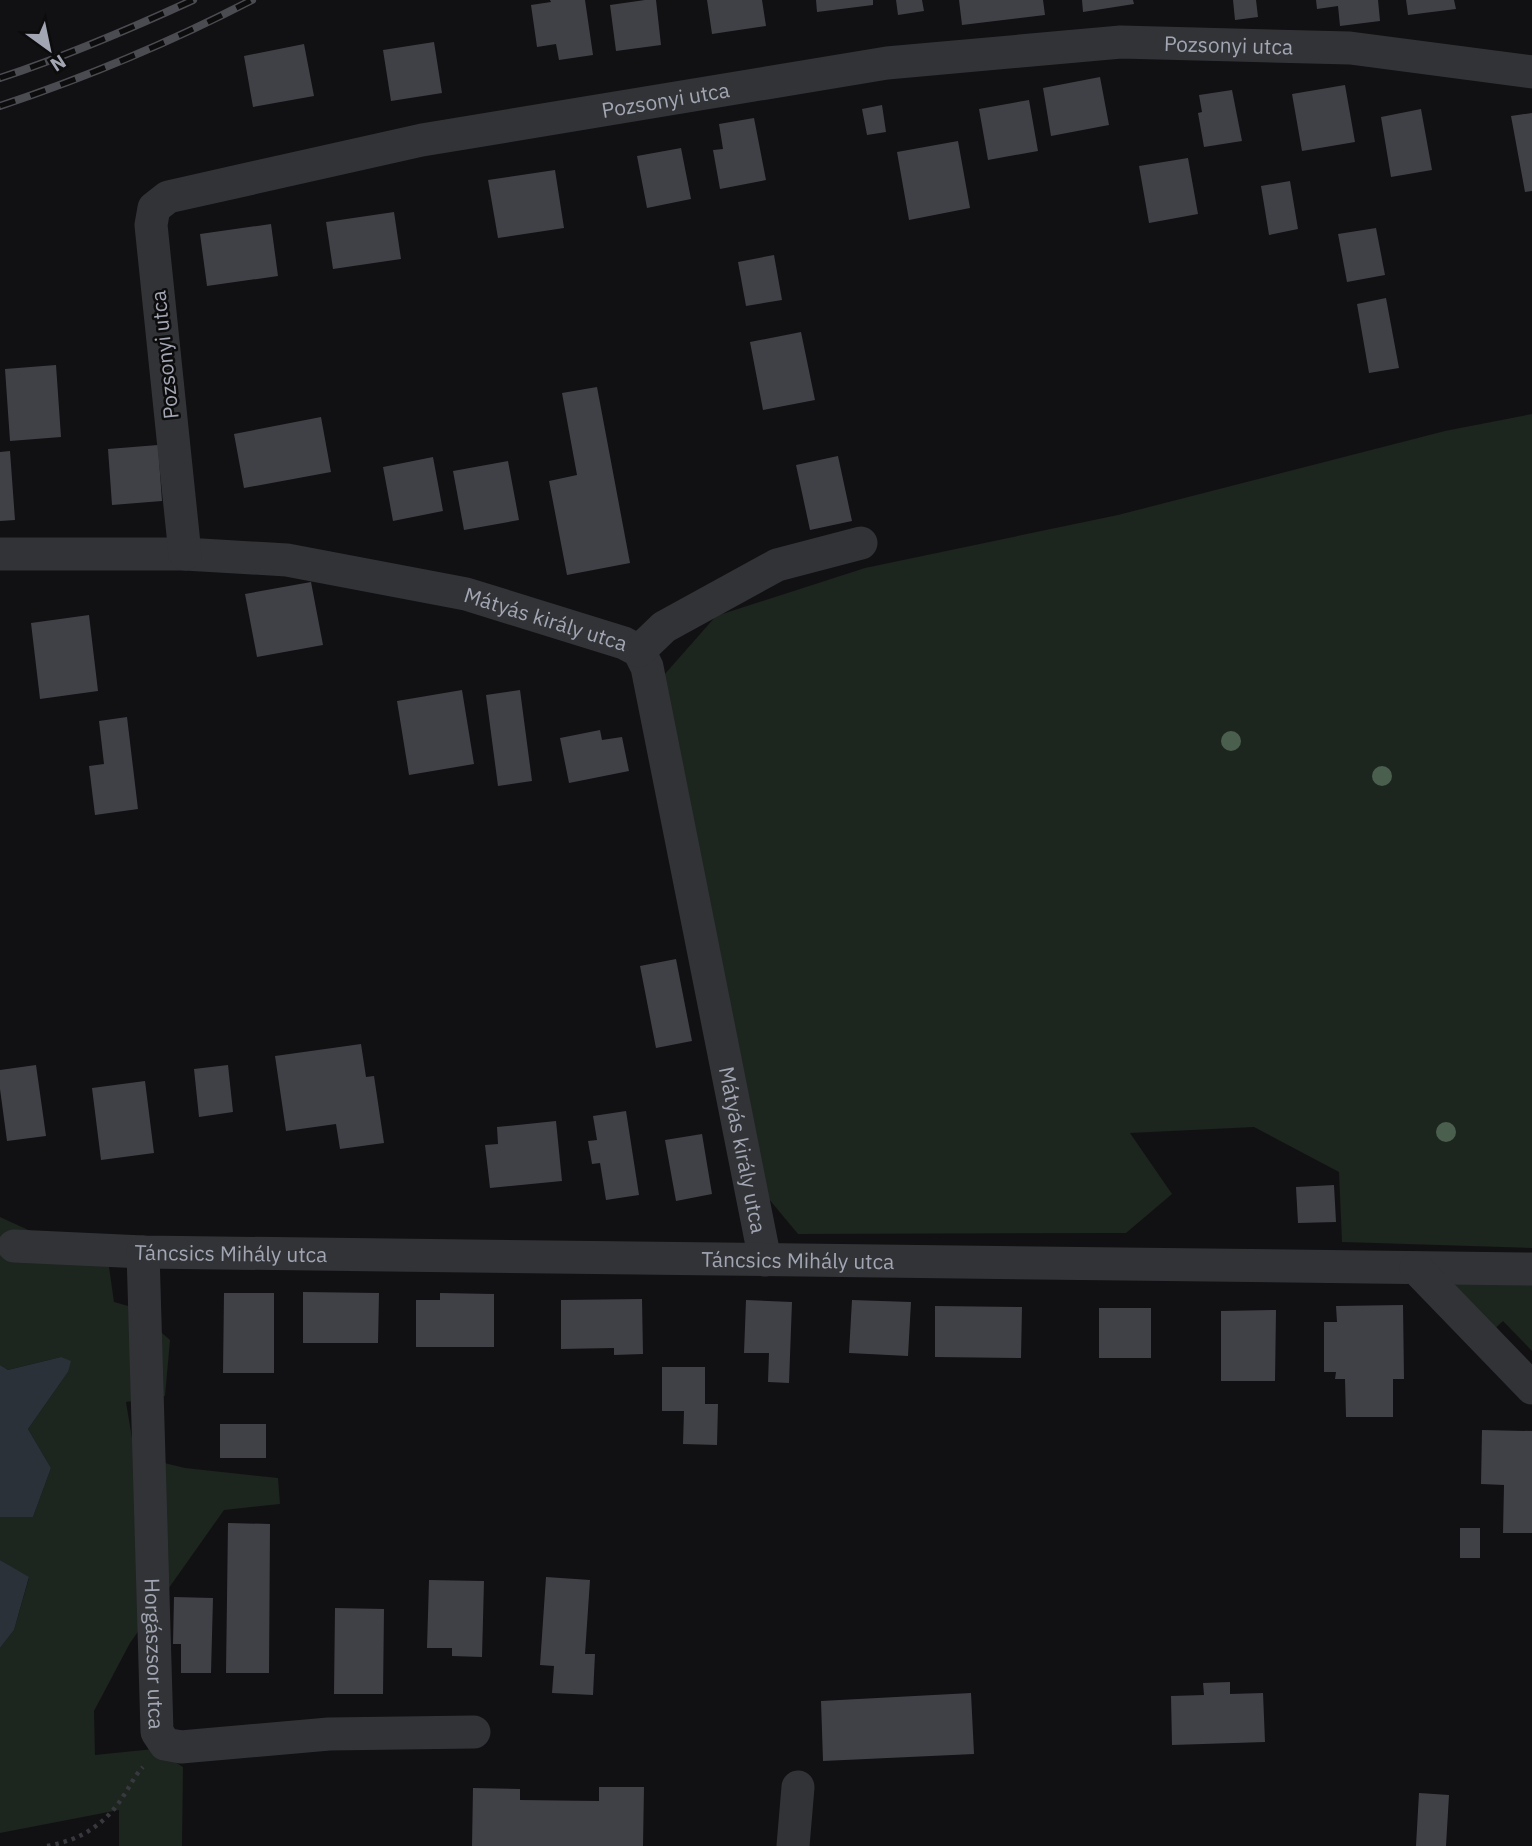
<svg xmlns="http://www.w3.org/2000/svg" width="1532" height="1846" viewBox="0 0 1532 1846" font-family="'IBM Plex Sans',sans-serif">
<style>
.green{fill:#1d251f}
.water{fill:#2a3138}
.building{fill:#404146}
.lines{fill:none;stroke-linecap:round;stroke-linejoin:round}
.path{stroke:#38393e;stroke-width:4.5;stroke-dasharray:3.5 5;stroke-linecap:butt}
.street{stroke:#323337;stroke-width:33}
.rail-casing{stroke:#4b4c52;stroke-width:8}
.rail{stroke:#0c0c0d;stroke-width:5;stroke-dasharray:16;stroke-linecap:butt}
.tree{fill:#4a5f4e}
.labels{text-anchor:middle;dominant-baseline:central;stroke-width:5;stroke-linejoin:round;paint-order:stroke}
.street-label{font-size:21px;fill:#a2a6b3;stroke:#0c0c0d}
</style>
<rect width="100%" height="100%" fill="#111113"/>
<path class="green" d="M1532 414V1248L1342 1242 1339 1172 1254 1127 1130 1133 1172 1194 1126 1233 798 1234 763 1192 657 683 716 616 865 568 1118 515 1445 431Z
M0 1217 109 1267 114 1302 132 1307 170 1340 165 1396 126 1402 135 1456 185 1468 278 1478 280 1504 224 1510 130 1643 94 1711 95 1755 154 1749 183 1767 182 1846H119V1810L0 1833V1648L14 1630 29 1578 0 1560V1517H33L51 1468 28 1429 68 1372 61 1357 8 1370 0 1365Z
M1427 1273H1532V1351L1503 1321 1487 1336Z"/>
<path class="water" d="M61 1357 71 1361 68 1372 28 1429 51 1468 33 1517H0V1365L8 1370Z
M0 1560 29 1577 14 1630 0 1648Z"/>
<path class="building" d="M550 0H585L593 55 559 60 556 44 537 47 531 5 551 2Z
M645 0H656L661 45 616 51 610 5Z
M707 0H762L766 26 712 34Z
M816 0H873V5L817 12Z
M896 0H922L924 11 898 15Z
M959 0H1043L1045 15 962 25Z
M1082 0H1133L1134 4 1083 12Z
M1233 0H1256L1258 17 1235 20Z
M1316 0H1378L1380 21 1340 26 1338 6 1317 9Z
M1406 0H1454L1456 9 1408 15Z
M434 42 442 93 391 101 383 50Z
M304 44 314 96 253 107 244 56Z
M1100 77 1109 125 1051 136 1043 88Z
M1345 85 1355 142 1302 151 1292 94Z
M1232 90 1242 141 1204 147 1198 113 1202 112 1199 95Z
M1029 100 1038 151 988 160 979 109Z
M882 105 886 132 867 135 862 109Z
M1421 109 1432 170 1391 177 1381 117Z
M1532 113V191L1525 192 1511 116Z
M754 118 766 180 720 189 713 150 723 149 719 124Z
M958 141 970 208 909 220 897 152Z
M681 148 691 199 647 208 637 156Z
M1188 158 1198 214 1149 223 1139 166Z
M555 170 564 228 498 238 488 180Z
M1290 181 1298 229 1269 235 1261 186Z
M394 212 401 259 333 269 326 222Z
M271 224 278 276 207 286 200 234Z
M1376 228 1385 275 1347 282 1338 234Z
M774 255 782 300 746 306 738 262Z
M1386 298 1399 368 1369 373 1357 304Z
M801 332 815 400 763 410 750 342Z
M56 365 61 437 10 441 5 369Z
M597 387 630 563 567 575 549 481 577 475 562 393Z
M321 417 331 472 244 488 234 434Z
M158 445 162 501 112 505 108 449Z
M10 451 15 520 0 521V452Z
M838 456 852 521 810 530 796 465Z
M433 457 443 511 393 521 383 467Z
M508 461 519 520 464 530 453 471Z
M311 582 323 645 257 657 245 594Z
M89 615 98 691 40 699 31 623Z
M462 690 474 764 409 775 397 701Z
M520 690 532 781 498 786 486 695Z
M127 717 138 809 95 815 89 766 104 764 99 721Z
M600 730 602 740 622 737 629 771 569 783 560 738Z
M676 959 692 1041 656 1048 640 966Z
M361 1044 366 1077 374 1076 384 1143 340 1149 336 1124 286 1131 275 1056Z
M36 1065 46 1136 7 1141 0 1089V1070Z
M228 1065 233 1112 199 1117 194 1069Z
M145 1081 154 1153 101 1160 92 1088Z
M626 1111 639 1195 606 1200 600 1163 592 1164 588 1141 597 1140 593 1116Z
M556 1121 562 1181 490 1188 485 1145 498 1144 497 1127Z
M702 1134 712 1194 676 1201 665 1140Z
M1334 1185 1336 1222 1298 1223 1296 1187Z
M303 1292 379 1293 378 1343H303Z
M224 1293H274V1373H223Z
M440 1293 494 1294V1347H416V1300H440Z
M642 1299 643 1354 614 1355V1348L561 1349V1300Z
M746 1300 792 1302 789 1383 768 1382 769 1353H744Z
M852 1300 911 1302 908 1356 849 1353Z
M1403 1305 1404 1379H1393V1417H1346L1345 1379H1335L1336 1372H1324V1322H1337L1336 1306Z
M935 1306 1022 1307 1021 1358 935 1357Z
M1099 1308H1151V1358H1099Z
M1276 1310 1275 1381H1221V1311Z
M662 1367H705V1404H718L717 1445 683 1444 684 1411H662Z
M220 1424H266V1458H220Z
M1482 1430 1532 1431V1533H1503L1504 1485 1481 1484Z
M228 1523 270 1524 269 1673H226Z
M1460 1528H1480V1558H1460Z
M546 1577 590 1580 585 1654H595L593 1695 552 1693 554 1666 540 1665Z
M429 1580 484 1581 482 1657 452 1656V1648H427Z
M174 1597 213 1598 211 1673H181V1644H173Z
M335 1608 384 1609 383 1694H334Z
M1230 1682V1694L1263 1693 1265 1742 1172 1745 1171 1696 1204 1695 1203 1683Z
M971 1693 974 1754 823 1761 821 1701Z
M599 1787H644L643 1846H472L473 1788 520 1789V1800L599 1801Z
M1419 1793 1449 1795 1446 1846H1416Z"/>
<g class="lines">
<path class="path" d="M47 1846C81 1840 106 1824 124 1795 130 1786 135 1775 143 1767"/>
<g class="street">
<path id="s1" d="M0 554H185L287 560 466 594 624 643 639 651 647 667 765 1260"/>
<path id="s2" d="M185 554 151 225 154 208 168 197 422 140 887 63 1121 42 1350 48 1532 72"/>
<path d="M639 651 664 627 777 565 861 543"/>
<path id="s3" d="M14 1246 143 1252 1532 1269"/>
<path id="s4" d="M143 1252 157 1732 165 1744 181 1747 329 1734 474 1732"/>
<path d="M1416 1268 1532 1388"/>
<path d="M793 1846 798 1787"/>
</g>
<defs>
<path id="rail" d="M0 78C66 56 130 29 193 0
M0 106C87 77 171 42 252 0"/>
</defs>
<use href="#rail" class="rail-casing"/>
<use href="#rail" class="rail"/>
</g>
<g class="tree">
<circle cx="1231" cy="741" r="10"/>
<circle cx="1382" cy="776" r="10"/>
<circle cx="1446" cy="1132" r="10"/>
</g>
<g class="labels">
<g class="street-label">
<text stroke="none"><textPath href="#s2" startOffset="1440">Pozsonyi utca</textPath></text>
<text stroke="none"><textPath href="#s2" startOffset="873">Pozsonyi utca</textPath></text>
<text transform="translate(164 355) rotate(-96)">Pozsonyi utca</text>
<text stroke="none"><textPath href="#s1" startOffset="553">Mátyás király utca</textPath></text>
<text stroke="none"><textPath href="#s1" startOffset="1162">Mátyás király utca</textPath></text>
<text stroke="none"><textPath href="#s3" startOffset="217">Táncsics Mihály utca</textPath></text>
<text stroke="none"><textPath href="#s3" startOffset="784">Táncsics Mihály utca</textPath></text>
<text stroke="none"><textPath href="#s4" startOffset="402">Horgászsor utca</textPath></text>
</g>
</g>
<g transform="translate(49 49) rotate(147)" stroke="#0c0c0d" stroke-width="5" paint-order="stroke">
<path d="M0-5L12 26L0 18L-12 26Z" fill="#a2a6b3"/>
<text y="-10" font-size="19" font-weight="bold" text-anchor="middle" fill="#a2a6b3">N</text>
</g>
</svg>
